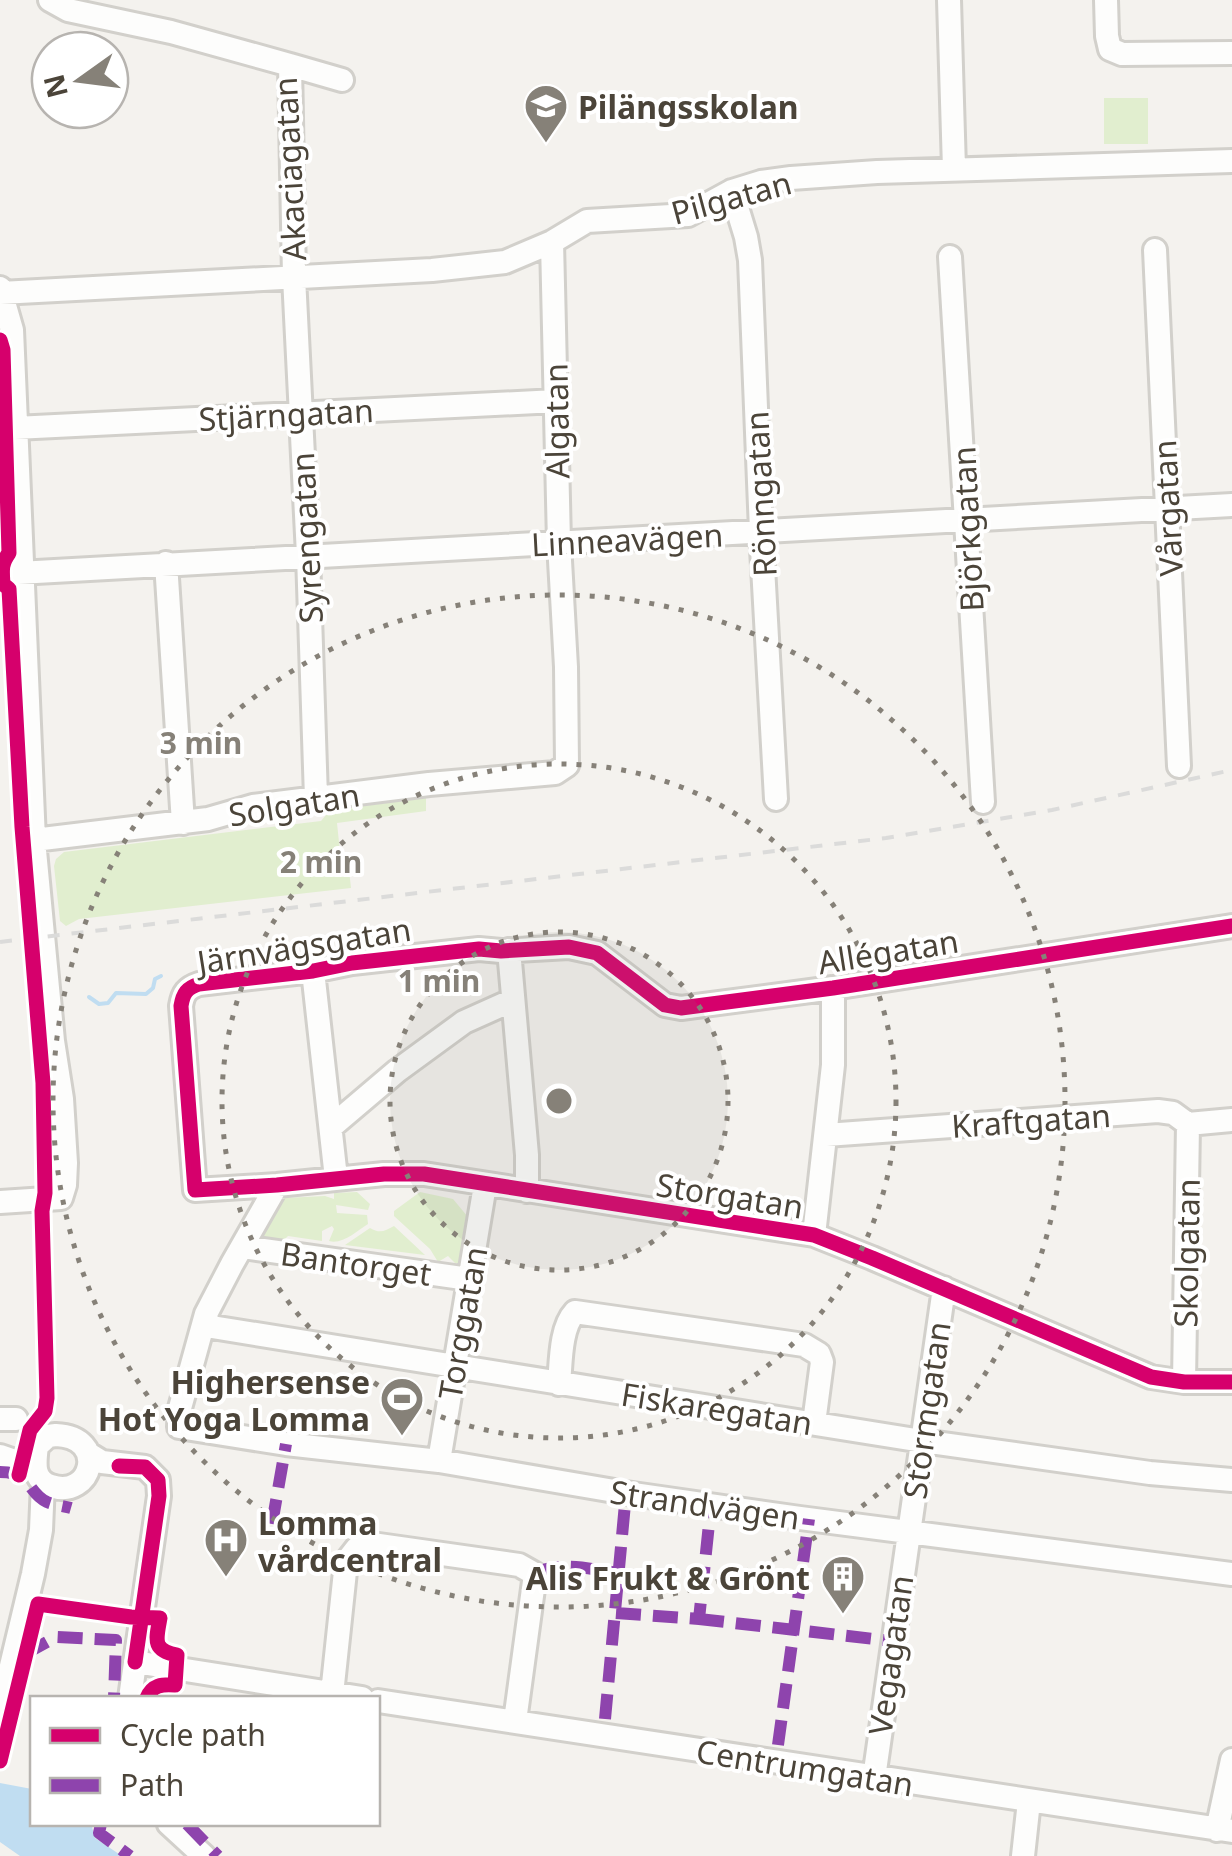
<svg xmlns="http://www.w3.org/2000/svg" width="1232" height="1856" viewBox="0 0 1232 1856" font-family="'Noto Sans',sans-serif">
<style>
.green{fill:#e1eecf}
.water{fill:#c0ddf1}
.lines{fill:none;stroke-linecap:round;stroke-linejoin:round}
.stream{stroke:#c0ddf1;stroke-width:4}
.minor-casing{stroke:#d2d0cb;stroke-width:28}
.minor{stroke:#fdfdfc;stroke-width:22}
.rail{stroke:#dbdbda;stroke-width:4;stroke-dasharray:12 12;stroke-linecap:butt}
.quiet{stroke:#8e44ad;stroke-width:12;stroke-dasharray:25 12;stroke-linecap:butt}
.cycleway-casing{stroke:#fff;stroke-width:21}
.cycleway{stroke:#d6006c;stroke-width:15}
.ring{fill:none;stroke:#868178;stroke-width:5;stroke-dasharray:5 10}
.labels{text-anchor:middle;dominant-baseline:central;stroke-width:8;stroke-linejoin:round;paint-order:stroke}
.poi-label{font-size:32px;font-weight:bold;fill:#4b4439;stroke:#fff;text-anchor:start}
.street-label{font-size:32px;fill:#4b4439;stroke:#fff}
.centre{fill:#868178;stroke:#fff;stroke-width:5}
.ring-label{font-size:30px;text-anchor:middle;font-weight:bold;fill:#868178;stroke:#fff;stroke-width:8;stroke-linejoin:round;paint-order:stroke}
</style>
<rect width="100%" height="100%" fill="#f4f2ee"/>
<path class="green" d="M1104 98H1148V144H1104Z
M426 798V811L337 823 342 871 349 870 351 888 79 919 66 926 60 921 54 866 56 859 64 852 321 821 330 810Z
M357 1192 370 1204 368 1210 336 1205 337 1213 367 1215 368 1224C357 1231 342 1245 329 1241L334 1229 332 1226 322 1231V1241L288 1236 278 1246 255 1243 284 1198 325 1196 334 1199V1193Z
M420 1192 453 1199 468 1217 459 1264 455 1263 448 1256 438 1262 430 1249 394 1216V1211Z
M394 1226 425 1255 345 1245 370 1228C380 1234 385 1231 394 1226Z"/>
<path class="water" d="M0 1783 32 1789V1824H88V1826L92 1827 95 1838 122 1856H126H20L0 1842Z"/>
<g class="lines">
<path class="stream" d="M89 997 99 1004 108 1003 116 993 146 994 153 988 155 979 161 976"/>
<defs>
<path id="minor" d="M50 0 68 10 171 32 290 65 294 277 308 555 316 798
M949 0 954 169
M1106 0 1107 36 1110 49 1122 54 1232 53
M290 65 342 80
M732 191 746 237 750 260 761 531 776 799
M1155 250 1179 766
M950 257 983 802
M0 288 12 330 34 840 53 1041 62 1099 66 1163 65 1185 61 1198 0 1202
M0 293 432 270 505 262 552 242 587 221 688 215 732 191 761 182 791 178 877 172 1232 161
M15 428 556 401
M166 563 183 823
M0 574 1232 505
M34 840 208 819 253 806 429 784 555 773 567 765 566 667 559 543 552 242
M1232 926 833 988 681 1008 665 1005 597 953 569 947 501 951 479 949 352 963 313 971 199 984C187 988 183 993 181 1006L195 1190 277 1185 384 1174H424L814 1235 872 1258 1151 1377 1184 1382H1232
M509 950 527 1155V1191
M313 971 336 1178
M331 1127 397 1071 464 1022 513 1000
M826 1135 1158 1111 1173 1113 1188 1124 1232 1120
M277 1185 232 1264 206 1314 180 1408 179 1427 286 1444 439 1461 626 1493 800 1518 1232 1574
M814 1235 833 1065V988
M243 1247 469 1279
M206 1320 212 1327 922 1441 1150 1473 1232 1480
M1184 1382 1188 1124
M559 1384C561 1363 560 1328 575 1312L804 1345 819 1354 822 1362 814 1423
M0 1419H16
M56 1435C109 1437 92 1500 51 1486 32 1480 35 1462 37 1446L48 1436Z
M89 1454 102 1462 145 1467 158 1480 159 1496 130 1698
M0 1456 23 1464 37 1473
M439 1461 485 1185
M135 1662 362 1698
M332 1694 346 1562 357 1548 372 1544 519 1565 535 1574 515 1721
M378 1701 1232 1831
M0 1712 33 1574 41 1530 43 1483
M874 1778 944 1288
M169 1824 204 1856
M1217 1830 1232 1760
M1023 1856 1029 1801"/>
</defs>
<use href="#minor" class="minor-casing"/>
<use href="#minor" class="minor"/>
<path class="rail" d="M0 942 886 838 1052 810 1232 770"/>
<path class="quiet" d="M0 1472C33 1472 26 1492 47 1502 54 1505 64 1506 71 1508
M272 1524 286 1444
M535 1574C558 1560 593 1570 620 1573
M616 1613 699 1619 711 1505
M699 1619 892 1641
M25 1654 56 1637 116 1640 114 1698
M605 1719 626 1493
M778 1745 809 1519
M101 1824 99 1833 130 1856
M187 1824 218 1856"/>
<defs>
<path id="cycleway" d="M0 340 3 350 9 553C1 564 2 570 3 584L9 589 22 827 43 1083 45 1193 42 1211 47 1398 45 1411 30 1430 19 1475
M1232 926 833 988 681 1008 665 1005 597 953 569 947 501 951 479 949 352 963 313 971 199 984C187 988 183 993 181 1006L195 1190 277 1185 384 1174H424L814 1235 872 1258 1151 1377 1184 1382H1232
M119 1466 145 1467 158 1480 159 1496 135 1662
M0 1761 38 1604 131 1617 160 1618C156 1640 152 1650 177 1655L175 1685C162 1684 152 1685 147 1698"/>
</defs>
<use href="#cycleway" class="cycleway-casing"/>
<use href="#cycleway" class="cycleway"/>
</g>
<circle cx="559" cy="1101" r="169" fill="#868178" fill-opacity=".12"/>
<g class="ring">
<circle cx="559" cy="1101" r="169"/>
<circle cx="559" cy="1101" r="337"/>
<circle cx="559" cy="1101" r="506"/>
</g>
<defs>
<symbol id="school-pin" viewBox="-11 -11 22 30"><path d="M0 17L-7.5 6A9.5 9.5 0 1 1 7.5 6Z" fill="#868178" stroke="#fff"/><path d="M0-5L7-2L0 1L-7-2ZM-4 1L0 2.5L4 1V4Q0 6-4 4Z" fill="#fff"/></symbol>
<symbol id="stadium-pin" viewBox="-11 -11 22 30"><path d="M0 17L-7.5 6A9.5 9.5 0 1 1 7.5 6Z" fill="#868178" stroke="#fff"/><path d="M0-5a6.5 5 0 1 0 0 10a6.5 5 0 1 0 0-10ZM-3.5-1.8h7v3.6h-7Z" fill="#fff"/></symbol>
<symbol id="hospital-pin" viewBox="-11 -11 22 30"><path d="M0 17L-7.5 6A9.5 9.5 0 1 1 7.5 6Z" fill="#868178" stroke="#fff"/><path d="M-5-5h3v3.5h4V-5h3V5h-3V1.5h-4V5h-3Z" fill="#fff"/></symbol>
<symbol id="building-pin" viewBox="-11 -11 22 30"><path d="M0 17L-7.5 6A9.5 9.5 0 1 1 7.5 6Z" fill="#868178" stroke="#fff"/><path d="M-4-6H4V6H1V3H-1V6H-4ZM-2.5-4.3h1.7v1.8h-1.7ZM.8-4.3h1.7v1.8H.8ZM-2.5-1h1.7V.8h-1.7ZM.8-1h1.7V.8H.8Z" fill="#fff"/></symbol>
</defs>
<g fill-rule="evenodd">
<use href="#school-pin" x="521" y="81" width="50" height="68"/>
<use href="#stadium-pin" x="377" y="1374" width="50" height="68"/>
<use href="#hospital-pin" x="201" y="1515" width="50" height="68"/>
<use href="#building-pin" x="818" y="1552" width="50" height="68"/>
</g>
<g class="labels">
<g class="poi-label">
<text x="578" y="106">Pilängsskolan</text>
<text x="370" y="1381" text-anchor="end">Highersense<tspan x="370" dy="37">Hot Yoga Lomma</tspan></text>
<text x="258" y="1522">Lomma<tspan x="258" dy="37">vårdcentral</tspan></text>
<text x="810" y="1577" text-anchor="end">Alis Frukt &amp; Grönt</text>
</g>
<g class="street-label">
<text transform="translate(289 169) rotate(-93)">Akaciagatan</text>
<text transform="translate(731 197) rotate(-15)">Pilgatan</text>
<text transform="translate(286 414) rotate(-3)">Stjärngatan</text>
<text transform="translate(556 421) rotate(-91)">Algatan</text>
<text transform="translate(760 494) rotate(-93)">Rönngatan</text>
<text transform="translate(1167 508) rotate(-93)">Vårgatan</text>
<text transform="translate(967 529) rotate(-93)">Björkgatan</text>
<text transform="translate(306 538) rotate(-93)">Syrengatan</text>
<text transform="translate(627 539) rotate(-3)">Linneavägen</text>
<text transform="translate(294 804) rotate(-9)">Solgatan</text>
<text transform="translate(304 945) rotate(-9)">Järnvägsgatan</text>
<text transform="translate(888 951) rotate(-9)">Allégatan</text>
<text transform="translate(1031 1120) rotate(-4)">Kraftgatan</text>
<text transform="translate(730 1195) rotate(9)">Storgatan</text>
<text transform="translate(1186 1253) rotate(-89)">Skolgatan</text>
<text transform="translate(356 1263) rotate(8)">Bantorget</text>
<text transform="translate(462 1323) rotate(-80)">Torggatan</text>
<text transform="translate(717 1408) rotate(9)">Fiskaregatan</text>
<text transform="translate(926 1410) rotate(-82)">Stormgatan</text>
<text transform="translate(705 1504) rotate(8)">Strandvägen</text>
<text transform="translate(890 1655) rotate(-82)">Vegagatan</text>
<text transform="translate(805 1767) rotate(9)">Centrumgatan</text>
</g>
</g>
<circle cx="559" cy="1101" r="15" class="centre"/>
<g class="ring-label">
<text x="201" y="754">3 min</text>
<text x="321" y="873">2 min</text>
<text x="439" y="992">1 min</text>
</g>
<rect x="30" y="1696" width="350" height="130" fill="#ffffff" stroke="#b7b4b0" stroke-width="2.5"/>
<rect x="50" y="1728" width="50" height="15" fill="#d6006c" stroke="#b7b4b0" stroke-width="2.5"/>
<text x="120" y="1746" font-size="30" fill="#4b4439">Cycle path</text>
<rect x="50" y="1778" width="50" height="15" fill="#8e44ad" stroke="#b7b4b0" stroke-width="2.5"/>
<text x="120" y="1796" font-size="30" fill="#4b4439">Path</text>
<g transform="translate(80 80) rotate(256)"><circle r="48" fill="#ffffff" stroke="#b7b4b0" stroke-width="2.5"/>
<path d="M0-8L18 38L0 25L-18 38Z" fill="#868178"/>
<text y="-15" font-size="28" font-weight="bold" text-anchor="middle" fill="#4b4439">N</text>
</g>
</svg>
